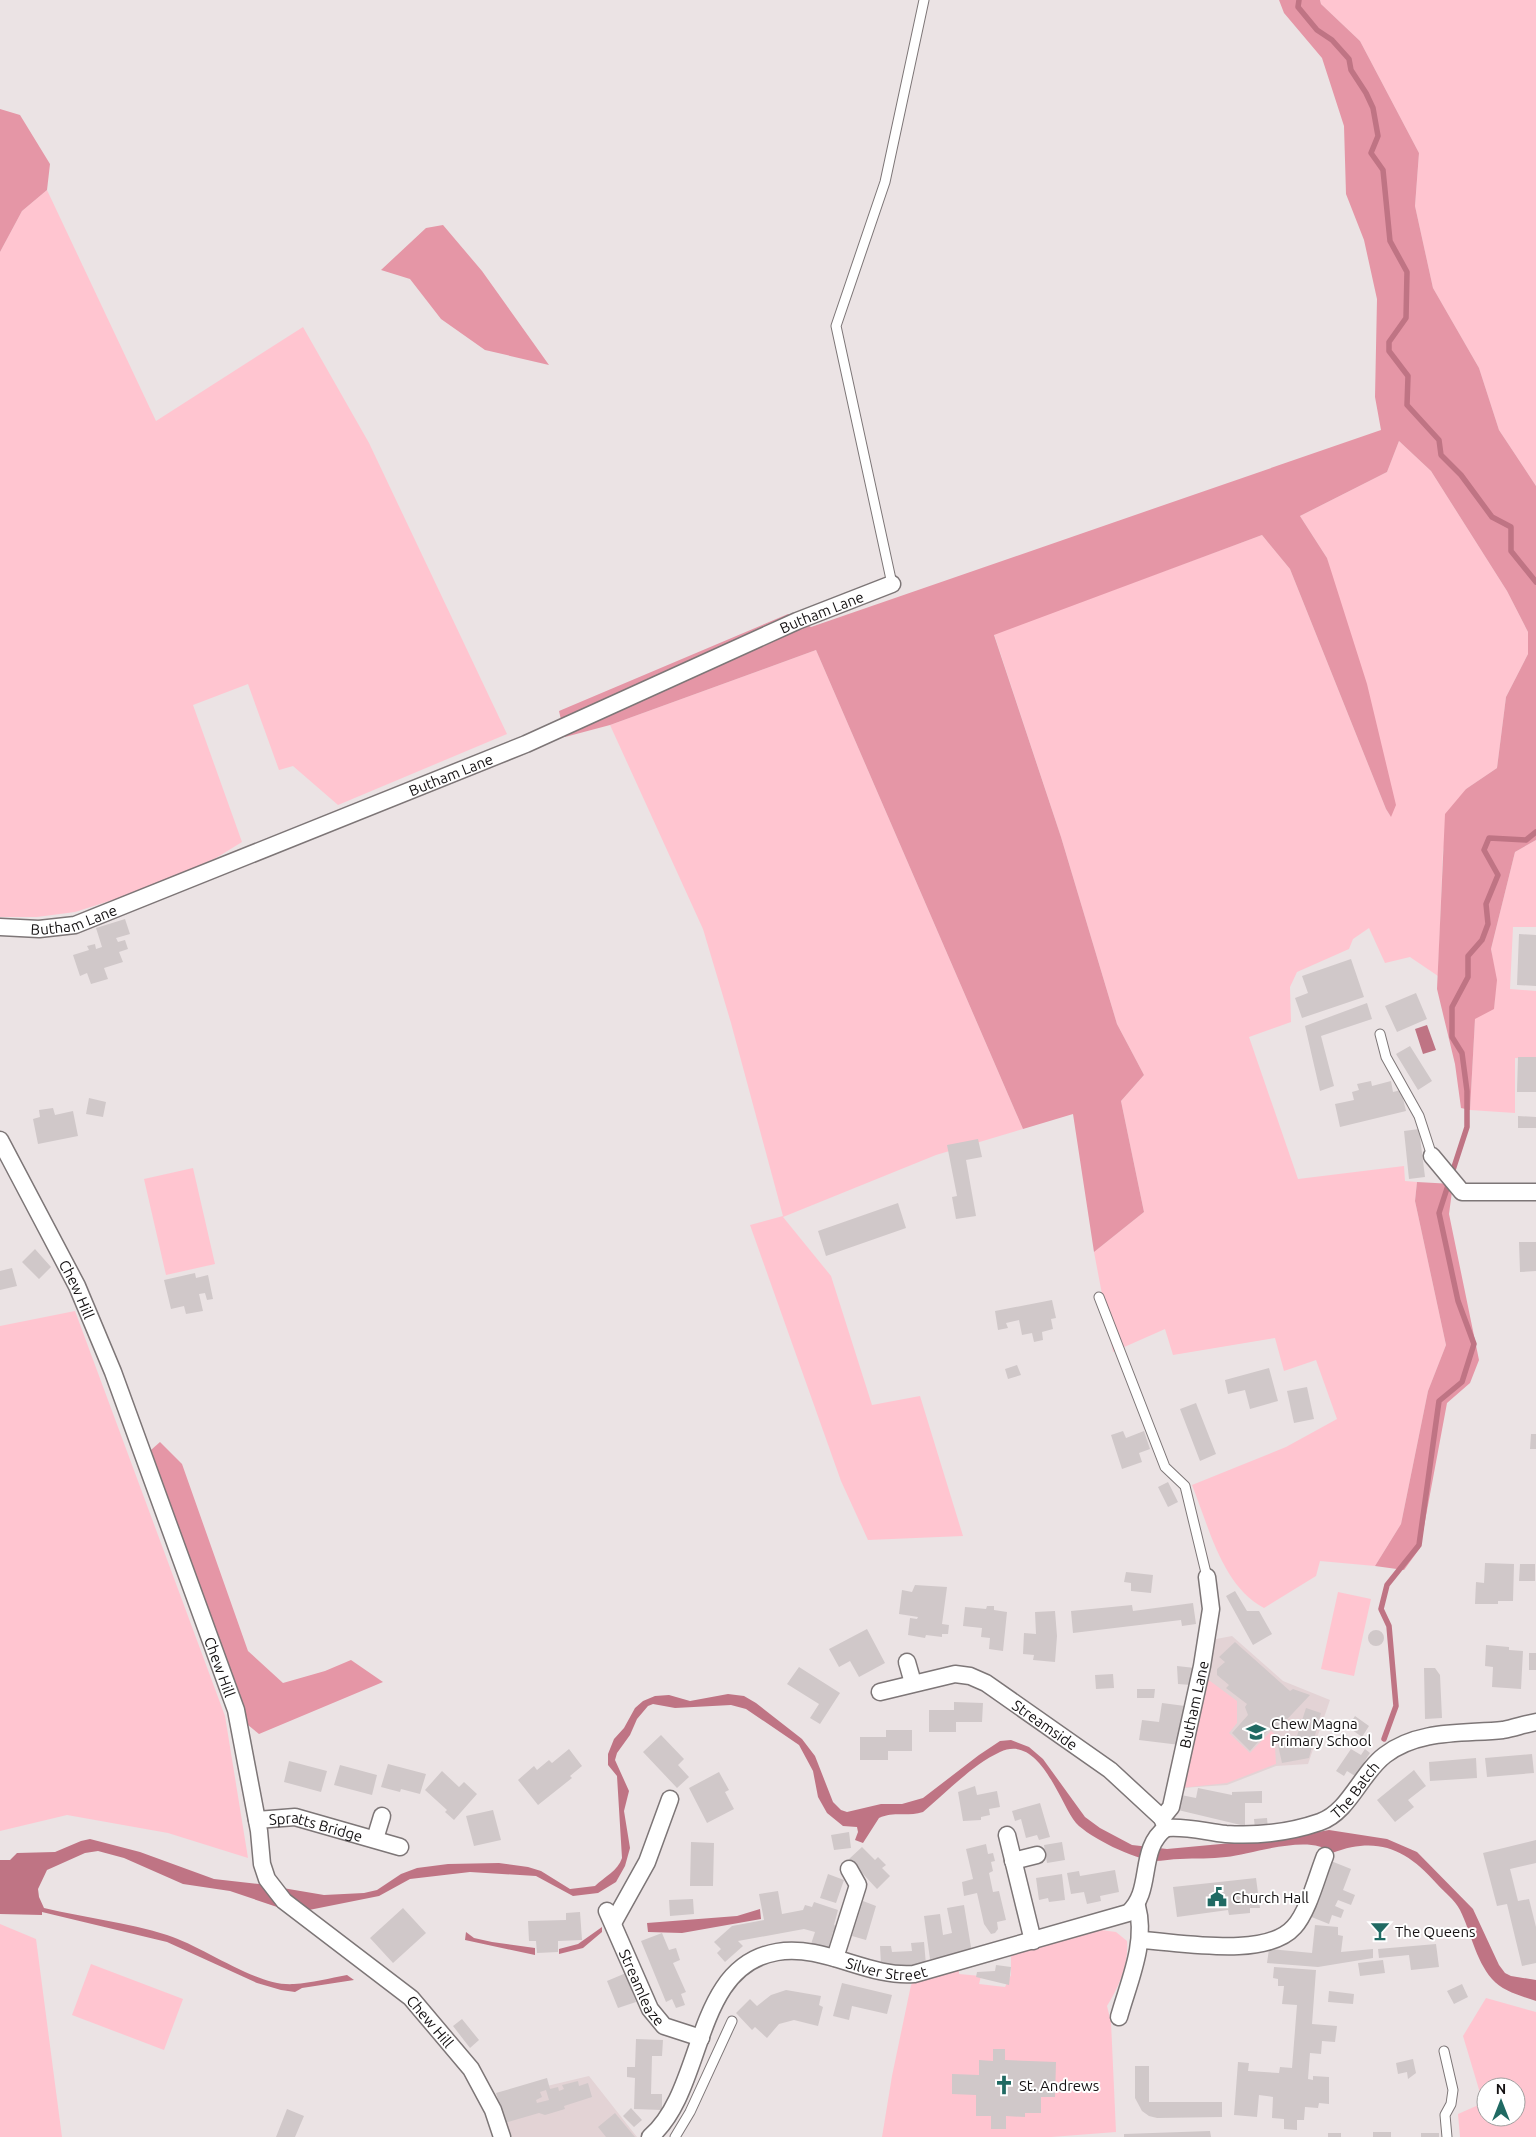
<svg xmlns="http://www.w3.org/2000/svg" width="1536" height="2137" viewBox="0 0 1536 2137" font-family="Ubuntu,sans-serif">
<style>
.built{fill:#e3d3d5}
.green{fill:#ffc5d0;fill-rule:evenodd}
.forest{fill:#e596a6}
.water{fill:#bf7484}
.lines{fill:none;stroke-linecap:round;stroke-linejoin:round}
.stream{stroke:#bf7484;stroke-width:5.5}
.building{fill:#d0c8c9;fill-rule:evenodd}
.service-casing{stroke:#7d7677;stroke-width:11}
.minor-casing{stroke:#7d7677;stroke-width:19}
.service{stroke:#fff;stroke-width:9}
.minor{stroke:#fff;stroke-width:16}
.labels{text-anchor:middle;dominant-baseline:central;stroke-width:4;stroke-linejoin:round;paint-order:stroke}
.street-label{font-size:15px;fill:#141112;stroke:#fff}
.poi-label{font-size:15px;fill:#141112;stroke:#fff;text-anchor:start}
</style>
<rect width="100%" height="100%" fill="#ebe3e4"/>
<path class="built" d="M1232 1636 1283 1681 1330 1700 1308 1764 1276 1766 1227 1785 1181 1788 1206 1669 1216 1639Z
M589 2076 637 2137H508L492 2099Z"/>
<path class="green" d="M1320 0H1536V486L1499 430 1479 368 1433 288 1415 206 1419 153 1360 41 1321 4Z
M47 190 156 421 303 327 369 443 507 734 338 805 293 766 279 770 248 684 193 705 242 842 216 858 141 891 75 912 37 917H0V252L22 211Z
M1399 441 1431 471 1507 591 1528 632V654L1506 697 1497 768 1466 789 1443 850 1438 976 1410 957 1385 963 1369 928 1353 939 1349 949 1297 972 1290 987 1291 1022 1249 1037 1298 1179 1404 1166 1405 1181 1417 1182 1415 1201 1446 1345 1428 1391 1401 1524 1375 1566 1320 1561 1316 1576 1264 1608C1222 1586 1209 1527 1192 1485L1286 1447 1337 1419 1316 1360 1284 1371 1275 1338 1173 1355 1165 1329 1113 1352 1094 1252 1144 1212 1121 1101 1144 1075 1117 1024 1061 837 994 634 1262 535 1290 569 1386 809 1391 817 1327 558 1300 516 1387 472Z
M816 650 1023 1129 936 1155 783 1217 831 1276 872 1405 920 1396 963 1536 868 1540 841 1481 750 1225 783 1216 731 1023 703 929 610 725Z
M1536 840V927H1513L1510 989 1536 991V1059L1515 1058V1113L1470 1110 1475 1018 1494 1008 1496 980 1491 949 1515 852Z
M193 1168 215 1264 166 1275 144 1179Z
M75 1311 225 1716 248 1858 168 1833 67 1815 0 1831V1326Z
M1338 1592 1371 1599 1354 1676 1321 1669Z
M1206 1678 1237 1701V1723L1229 1733 1250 1753 1271 1731 1278 1737 1275 1747 1276 1764 1227 1783 1181 1788Z
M0 1924 36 1939 62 2137H0Z
M1101 1930 1116 1932 1127 1941C1129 1963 1119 1987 1107 2006L1111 2022 1116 2132 1051 2137H882L892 2076 911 1985 916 1979 959 1966V1974L981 1976 979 1984 1005 1987 1011 1975V1950Z
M91 1964 183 1999 164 2050 72 2015Z
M1486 1998 1536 2012V2137H1460L1458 2114 1483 2103 1463 2036ZM1486 2087H1516V2117H1486Z"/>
<path class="forest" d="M1279 0H1320L1321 4 1360 41 1419 153 1415 206 1433 288 1479 368 1499 430 1536 486V840L1515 852 1491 949 1497 980 1494 1009 1475 1019 1470 1110 1461 1108 1455 1064 1437 989 1445 814 1466 789 1497 768 1506 697 1528 654V632L1507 591 1431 471 1399 441 1387 472 1300 516 1327 558 1367 684 1396 805 1391 817 1386 809 1290 569 1262 535 994 635 1061 837 1117 1024 1144 1075 1121 1101 1144 1212 1094 1252 1073 1114 1023 1129 816 650 610 725 565 737 559 711 788 614 811 627 1381 430 1375 397 1377 299 1364 240 1346 194 1344 126 1322 58 1284 13Z
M0 109 20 115 50 164 47 190 22 211 0 252Z
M443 225 482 271 549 365 485 350 441 319 410 279 381 270 426 228Z
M1417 1182 1453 1184 1449 1214 1479 1360 1470 1383 1447 1403 1420 1548 1404 1570 1375 1566 1401 1524 1428 1391 1446 1345 1415 1201Z
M160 1442 182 1464 248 1651 283 1683 325 1671 351 1660 383 1682 259 1734 248 1725 151 1450Z"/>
<path class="water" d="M1427 1025 1436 1050 1423 1054 1415 1029Z
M728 1694 744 1696 756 1703 802 1739 815 1756 833 1802 841 1810 847 1812 881 1804H902L923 1798 979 1755 1000 1741 1011 1740 1029 1747 1043 1759 1085 1817 1100 1828 1132 1845 1167 1849 1284 1838 1329 1830 1387 1839 1417 1852 1473 1909 1499 1965 1505 1973 1511 1976 1536 1980V2001C1521 1996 1502 1991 1492 1979 1475 1959 1471 1932 1460 1910 1454 1899 1445 1893 1437 1884 1406 1849 1378 1836 1332 1853 1310 1833 1254 1854 1226 1857 1211 1859 1196 1858 1180 1859 1172 1859 1163 1861 1154 1861 1134 1859 1090 1838 1076 1823 1060 1804 1040 1733 1000 1752 972 1765 947 1792 923 1812 907 1817 894 1811 879 1818L863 1843 855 1840 858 1832 857 1827 843 1826 827 1813 818 1797 813 1771 799 1745 746 1709 731 1705 675 1708 653 1704 648 1706 637 1719 630 1735 617 1753 615 1760 629 1791 624 1811 630 1848 625 1866 616 1882 598 1893 573 1896 536 1876 470 1872 410 1879 379 1896 309 1910 283 1909 230 1891 183 1884 124 1858 98 1851 85 1853 47 1870 38 1889 39 1897 44 1908C85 1918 127 1922 167 1935 205 1947 257 1987 294 1984 312 1983 330 1978 347 1975L354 1980 302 1988 295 1992 281 1990 257 1983 167 1942 42 1912V1915L0 1914V1860H10L17 1853 55 1852 81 1841 90 1839 140 1852 214 1879 259 1884 324 1895 364 1893 377 1890 401 1874 417 1868 448 1864 499 1863 528 1867 541 1871 570 1889 595 1886C604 1877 618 1871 622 1858L617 1776 608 1765V1754L614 1739 624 1728 635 1708 643 1701 655 1696 669 1695 690 1701Z
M760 1909 761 1919 682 1933 648 1932 647 1923 737 1916Z
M602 1927V1932L583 1948 559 1954V1949L578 1944Z
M466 1932 474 1938 492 1942 535 1948V1955L465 1940Z"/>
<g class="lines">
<path class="stream" d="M1299 0 1298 7 1317 30 1332 40 1349 59 1351 70 1366 93 1373 108 1378 136 1371 153 1383 170 1390 241 1407 272 1406 318 1389 342V351L1408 376 1407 405 1439 440 1441 455 1461 475 1492 517 1511 527V551L1536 582
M1384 1739 1396 1706 1389 1626 1381 1609 1387 1585 1419 1545 1439 1401 1462 1382 1474 1344 1458 1301 1439 1213 1467 1127V1091L1462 1053 1452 1037V1007L1468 977V956L1482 940 1488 924 1486 904 1498 875 1484 850 1489 838 1526 840 1536 832"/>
</g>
<path class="building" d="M125 919 130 934 116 938 118 942 125 940 128 949 119 952 123 962 104 968 108 979 91 984 87 973 80 976 73 955 89 950 87 946 95 944 96 949 102 947 96 928Z
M1519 934 1536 935V986L1517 985Z
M1351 959 1364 997 1302 1018 1295 998 1308 993 1302 976Z
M1416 993 1427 1019 1397 1032 1385 1006Z
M1367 1003 1372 1019 1321 1036 1334 1086 1320 1091 1305 1026Z
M1410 1046 1432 1081 1418 1090 1396 1054Z
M1518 1057H1536V1092H1517Z
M1371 1081 1372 1086 1391 1081 1393 1092 1401 1090 1406 1111 1340 1127 1335 1104 1354 1100 1352 1092 1359 1090 1357 1084Z
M89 1098 106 1102 103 1117 86 1114Z
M53 1108 55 1115 73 1111 78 1136 38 1144 33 1119 40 1117 39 1110Z
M1518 1116 1536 1117V1128H1518Z
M1419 1129 1425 1177 1409 1179 1404 1131Z
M978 1139 982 1157 966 1160 976 1216 956 1219 952 1197 957 1196 947 1145Z
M898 1203 906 1228 826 1256 818 1231Z
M1519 1242H1536V1271L1520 1272Z
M35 1249 51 1267 39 1279 22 1262Z
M12 1268 17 1286 0 1290V1271Z
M195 1273 196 1278 208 1275 213 1299 207 1300 205 1293 199 1294 203 1311 186 1314 184 1306 171 1309 164 1280Z
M1052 1300 1056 1318 1051 1319 1053 1329 1042 1332 1043 1340 1034 1342 1032 1333 1022 1335 1019 1320 1006 1323 1008 1328 998 1330 995 1311Z
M1017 1365 1021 1375 1008 1379 1005 1369Z
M1269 1368 1278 1401 1250 1409 1245 1390 1228 1394 1225 1380Z
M1307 1387 1314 1419 1294 1423 1287 1391Z
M1196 1403 1216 1454 1200 1461 1180 1409Z
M1123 1431 1126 1438 1144 1431 1150 1449 1139 1453 1142 1462 1122 1469 1111 1435Z
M1531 1434H1536V1449H1530Z
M1168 1482 1178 1502 1168 1507 1158 1487Z
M1485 1563 1514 1564 1513 1601H1498V1604H1475L1476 1582 1484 1583Z
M1520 1564H1535V1581H1519Z
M1126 1572 1153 1575 1151 1593 1131 1591V1583L1124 1582Z
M915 1585 947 1587 942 1624 949 1625 948 1634H942V1637L926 1635 925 1638 908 1635 910 1618 917 1619 918 1617 899 1614 902 1590 912 1592Z
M1235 1591 1247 1611H1259L1272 1634 1253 1645 1226 1596Z
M1193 1603 1196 1624 1182 1626 1181 1620 1073 1633 1071 1611 1132 1605 1133 1611Z
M987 1606H994V1610L1007 1612 1003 1651 989 1649 990 1638 981 1637 982 1628 963 1626 965 1607 986 1609Z
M1055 1611 1057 1636 1055 1662 1033 1660 1034 1655 1023 1654 1024 1633 1036 1634 1035 1612Z
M867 1629 885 1663 859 1677 850 1661 839 1667 829 1649Z
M1368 1638a8 8 0 1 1 16 0a8 8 0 1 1-16 0Z
M1235 1642 1290 1691 1293 1689 1310 1695 1277 1730 1272 1726 1250 1751 1232 1733 1248 1715 1245 1707 1247 1704 1226 1688 1229 1685 1217 1675V1669L1225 1662 1219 1657Z
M1486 1645 1509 1647V1650L1523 1651 1521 1689 1492 1687 1493 1667 1485 1666Z
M1529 1653H1536V1670H1529Z
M1177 1666 1195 1668 1191 1685 1178 1684Z
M799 1667 840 1693 820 1724 810 1718 819 1704 787 1684Z
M1424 1668H1435L1440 1675 1442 1718 1425 1719Z
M1113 1674 1114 1688 1096 1689 1095 1675Z
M1137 1689H1155L1154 1698H1137Z
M954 1702 983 1703 982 1722H956V1732H929V1710H954Z
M1162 1703 1185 1706 1180 1745 1139 1740 1142 1720 1159 1722Z
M1306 1708 1321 1713 1309 1758 1282 1763 1278 1745 1295 1742Z
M1355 1716 1369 1726 1362 1737 1348 1727Z
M886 1730H912V1751H888V1760H860V1737H886Z
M661 1735 684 1759 678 1765 689 1777 677 1788 643 1752Z
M569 1749 582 1766 570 1776 572 1778 538 1805 518 1780 534 1766 537 1770 549 1760 552 1763Z
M1351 1749 1361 1755 1365 1749 1370 1753 1355 1776 1347 1771 1344 1776 1336 1771Z
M1532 1754 1534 1773 1487 1777 1485 1758Z
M1476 1758 1477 1778 1430 1781 1429 1762Z
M289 1761 327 1771 321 1792 284 1782Z
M388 1764 426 1774 420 1794 401 1789 400 1792 381 1787Z
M340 1765 377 1775 372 1795 334 1785Z
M1414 1770 1426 1786 1408 1800 1414 1807 1395 1822 1377 1800Z
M442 1771 459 1787 464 1782 477 1794 454 1820 445 1812 447 1810 425 1790Z
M719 1772 729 1790 725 1792 734 1809 707 1823 689 1788Z
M975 1786 977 1795 997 1791 1000 1807 989 1809 990 1815 981 1817V1820L963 1821 958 1792Z
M1198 1788 1232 1795V1792L1262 1791V1803H1245V1826L1178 1810 1181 1795 1196 1798Z
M1040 1803 1050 1837 1039 1840 1037 1835 1026 1838 1021 1819 1015 1821 1012 1811Z
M493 1810 501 1840 474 1846 466 1816Z
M1267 1818 1268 1829H1255L1254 1819Z
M849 1832 851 1848 834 1850 831 1835Z
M1536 1840V1863L1510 1869 1518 1901 1529 1899 1536 1927V1963L1522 1966 1507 1904 1497 1906 1483 1853Z
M691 1842 714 1843 713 1886H690Z
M1062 1842 1065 1860 1047 1863 1044 1845Z
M986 1844 988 1854 993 1853 995 1861 991 1862 993 1871 989 1873 993 1892 999 1891 1006 1920 997 1922 998 1929 995 1933 991 1934 984 1924 977 1893 964 1896 962 1882 973 1879 966 1849Z
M862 1847 875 1860 878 1857 886 1865 882 1868 890 1876 877 1889 849 1859Z
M1331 1861 1351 1869 1343 1890 1355 1895 1351 1905 1338 1900 1335 1906 1344 1910 1341 1918 1332 1915 1329 1924 1309 1916Z
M1115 1870 1119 1892 1100 1896 1101 1901 1087 1904 1084 1892 1071 1894 1067 1873 1079 1871 1080 1876Z
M828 1874 844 1880 836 1903 820 1898Z
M1062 1874 1065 1900 1049 1902 1048 1898 1039 1900 1036 1878Z
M1256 1878 1260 1908H1250V1913L1229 1915 1228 1910 1177 1917 1173 1887Z
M778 1891 782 1914 803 1910 805 1905 812 1907 814 1902 838 1910 834 1925 838 1927 836 1933 833 1932 828 1949 811 1944 815 1932 804 1929 738 1941 743 1946 725 1962 717 1953 721 1949 714 1942 732 1926 764 1920 759 1894Z
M693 1899 694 1914 670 1916 669 1900Z
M863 1901 876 1906 866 1940 852 1936Z
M964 1905 972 1953 930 1959 924 1916 940 1914 943 1935 952 1933 947 1908Z
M403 1908 426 1933 393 1963 370 1938Z
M580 1912 582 1940 558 1941V1952L537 1953 536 1941H529L528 1921 566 1920V1913Z
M1315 1925 1338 1927V1935L1343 1936 1341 1952 1373 1949V1958L1318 1967 1267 1963 1269 1949 1312 1953Z
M662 1933 669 1950 676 1948 680 1960 673 1963 686 1992 681 1994 685 2005 676 2008 672 1999 666 2002 641 1941Z
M924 1942 926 1965 889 1967V1964H881L880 1946H891L892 1952 912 1951 911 1943Z
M1436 1944 1439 1967 1411 1970 1409 1955 1379 1958 1378 1949Z
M1383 1960 1385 1973 1360 1976 1358 1963Z
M996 1965 1011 1967 1009 1985 976 1977 977 1972 995 1971Z
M1274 1967 1316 1970 1312 2024 1337 2026 1335 2042 1322 2041 1321 2054 1310 2053 1308 2079 1313 2080V2076L1329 2077V2104L1319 2103 1318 2108 1305 2107 1304 2120H1297V2130L1284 2129V2119L1272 2118 1273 2097 1259 2095 1257 2117 1234 2115 1238 2062 1249 2063 1248 2071 1279 2073 1280 2067 1292 2068 1297 2005 1282 2004 1284 1986H1278V1979L1273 1978Z
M626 1973 636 2002 618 2008 607 1981Z
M842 1983 892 1995 887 2014 852 2006 849 2020 833 2016Z
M1462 1984 1468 1997 1454 2004 1447 1991Z
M786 1990 821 1996 819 2005 823 2007 818 2026 794 2020 779 2024 767 2038 755 2027 752 2030 736 2013 750 1999 757 2006 771 1995Z
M1329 1991 1354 1994 1353 2004 1328 2002Z
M462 2019 479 2040 470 2048 453 2026Z
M636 2039 663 2040 662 2056H652L651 2094H662V2110L634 2109 635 2078 627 2077V2067H635Z
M993 2049H1005V2060L1056 2062 1055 2097H1041V2113H1025V2117L1006 2116V2129H991V2116H976V2095L952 2094V2074L979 2075V2060L993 2061Z
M1413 2059 1416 2073 1408 2079 1407 2072 1398 2074 1396 2063Z
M1135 2066H1149V2102H1222V2117L1157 2118 1149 2116 1142 2111 1135 2098Z
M547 2078 550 2089 558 2087 559 2091 564 2089 562 2085 578 2081 579 2086 588 2083 592 2097 564 2106 565 2109 545 2115 539 2113 505 2123 496 2093ZM546 2090 549 2100 537 2103 536 2100 542 2097 540 2092Z
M631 2108 642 2120 634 2127 623 2116Z
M287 2109 304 2116 295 2137H276Z
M615 2113 635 2137H606L598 2127Z
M1210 2131 1211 2137H1124V2134Z
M1373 2132H1391V2137H1373Z
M1328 2133H1341V2137H1328Z
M1421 2133H1439V2137H1421Z"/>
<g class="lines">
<defs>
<path id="service" d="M892 584 836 326 885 182 924 0
M1380 1034 1386 1057 1419 1116 1432 1156
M1099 1297 1165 1467 1185 1486 1207 1577
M1444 2051 1453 2090 1451 2104 1445 2115 1447 2137
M675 2137 690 2112 732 2021"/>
<g id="minor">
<path id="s1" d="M0 927 39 929 75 925 526 744 797 621 892 584"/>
<path id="s2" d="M0 1140 77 1286 113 1372 236 1710 259 1831 262 1864 267 1879 284 1901 411 1998 471 2069 493 2110 502 2137"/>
<path d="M1432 1156 1462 1192H1536"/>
<path d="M907 1662 913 1683"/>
<path id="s3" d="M880 1692 955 1674 970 1676 986 1683 1110 1770 1162 1818"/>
<path id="s4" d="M257 1820 295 1817 400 1847"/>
<path id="s5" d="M1166 1828C1187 1826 1206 1832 1226 1834 1257 1836 1291 1832 1320 1822 1349 1812 1361 1773 1385 1755 1419 1729 1464 1734 1503 1730 1514 1728 1525 1724 1536 1722"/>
<path id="s6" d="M1166 1828 1162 1818 1171 1807 1202 1666 1211 1609 1207 1577"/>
<path d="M1007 1835 1033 1941"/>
<path d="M375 1839 382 1816"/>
<path d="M1013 1861 1037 1855"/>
<path id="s7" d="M607 1911 650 2009 664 2026 701 2038"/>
<path d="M613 1923 647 1862 670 1799"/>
<path d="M1141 1940C1180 1942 1266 1959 1294 1927 1308 1912 1317 1876 1325 1856"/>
<path d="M835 1958 858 1885 849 1869"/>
<path d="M1119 2017C1129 1981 1147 1943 1137 1906"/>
<path id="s8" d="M650 2137C706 2089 692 1966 777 1952 824 1944 868 1978 914 1974L1128 1913C1154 1891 1137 1849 1166 1828"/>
</g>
</defs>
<use href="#service" class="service-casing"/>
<use href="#minor" class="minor-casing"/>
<use href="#service" class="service"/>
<use href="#minor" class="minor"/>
</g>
<defs>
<symbol id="school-bare" viewBox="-9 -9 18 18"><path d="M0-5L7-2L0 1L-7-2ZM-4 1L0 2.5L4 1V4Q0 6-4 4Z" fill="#206a63" stroke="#fff" stroke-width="2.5" paint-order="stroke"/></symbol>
<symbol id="civic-bare" viewBox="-9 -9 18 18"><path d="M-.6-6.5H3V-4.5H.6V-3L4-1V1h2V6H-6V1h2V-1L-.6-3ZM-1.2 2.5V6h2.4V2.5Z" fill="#206a63" stroke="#fff" stroke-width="2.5" paint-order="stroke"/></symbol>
<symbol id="bar-bare" viewBox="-9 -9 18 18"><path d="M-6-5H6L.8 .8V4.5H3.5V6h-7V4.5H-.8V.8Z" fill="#206a63" stroke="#fff" stroke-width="2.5" paint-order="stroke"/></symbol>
<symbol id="church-bare" viewBox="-9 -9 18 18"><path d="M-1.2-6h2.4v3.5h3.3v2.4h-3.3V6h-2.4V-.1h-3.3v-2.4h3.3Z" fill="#206a63" stroke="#fff" stroke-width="2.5" paint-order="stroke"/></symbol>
</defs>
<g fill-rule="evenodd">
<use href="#school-bare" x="1242" y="1718" width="28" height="28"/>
<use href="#civic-bare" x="1203" y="1883" width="28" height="28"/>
<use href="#bar-bare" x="1366" y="1917" width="28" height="28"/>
<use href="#church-bare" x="990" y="2071" width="28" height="28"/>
</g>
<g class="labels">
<g class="street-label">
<text stroke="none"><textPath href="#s1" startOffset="885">Butham Lane</textPath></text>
<text stroke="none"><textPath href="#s1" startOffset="480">Butham Lane</textPath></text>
<text stroke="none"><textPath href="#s1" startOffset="75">Butham Lane</textPath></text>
<text stroke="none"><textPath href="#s2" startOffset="168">Chew Hill</textPath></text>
<text stroke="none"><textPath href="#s2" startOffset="572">Chew Hill</textPath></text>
<text stroke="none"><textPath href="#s6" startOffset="130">Butham Lane</textPath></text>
<text stroke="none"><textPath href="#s3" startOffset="182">Streamside</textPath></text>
<text stroke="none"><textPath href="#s5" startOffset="204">The Batch</textPath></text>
<text stroke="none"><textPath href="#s4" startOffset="60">Spratts Bridge</textPath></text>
<text stroke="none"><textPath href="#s8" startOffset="346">Silver Street</textPath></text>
<text stroke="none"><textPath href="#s7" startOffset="84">Streamleaze</textPath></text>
<text stroke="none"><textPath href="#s2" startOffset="1008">Chew Hill</textPath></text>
</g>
<g class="poi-label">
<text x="1271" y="1723">Chew Magna<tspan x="1271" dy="17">Primary School</tspan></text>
<text x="1232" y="1897">Church Hall</text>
<text x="1395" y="1931">The Queens</text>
<text x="1019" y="2085">St. Andrews</text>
</g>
</g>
<g transform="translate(1501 2102)"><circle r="24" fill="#ffffff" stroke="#a1a0a0"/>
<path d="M0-4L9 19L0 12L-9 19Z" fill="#206a63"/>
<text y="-8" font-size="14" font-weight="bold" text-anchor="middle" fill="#141112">N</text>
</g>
</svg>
